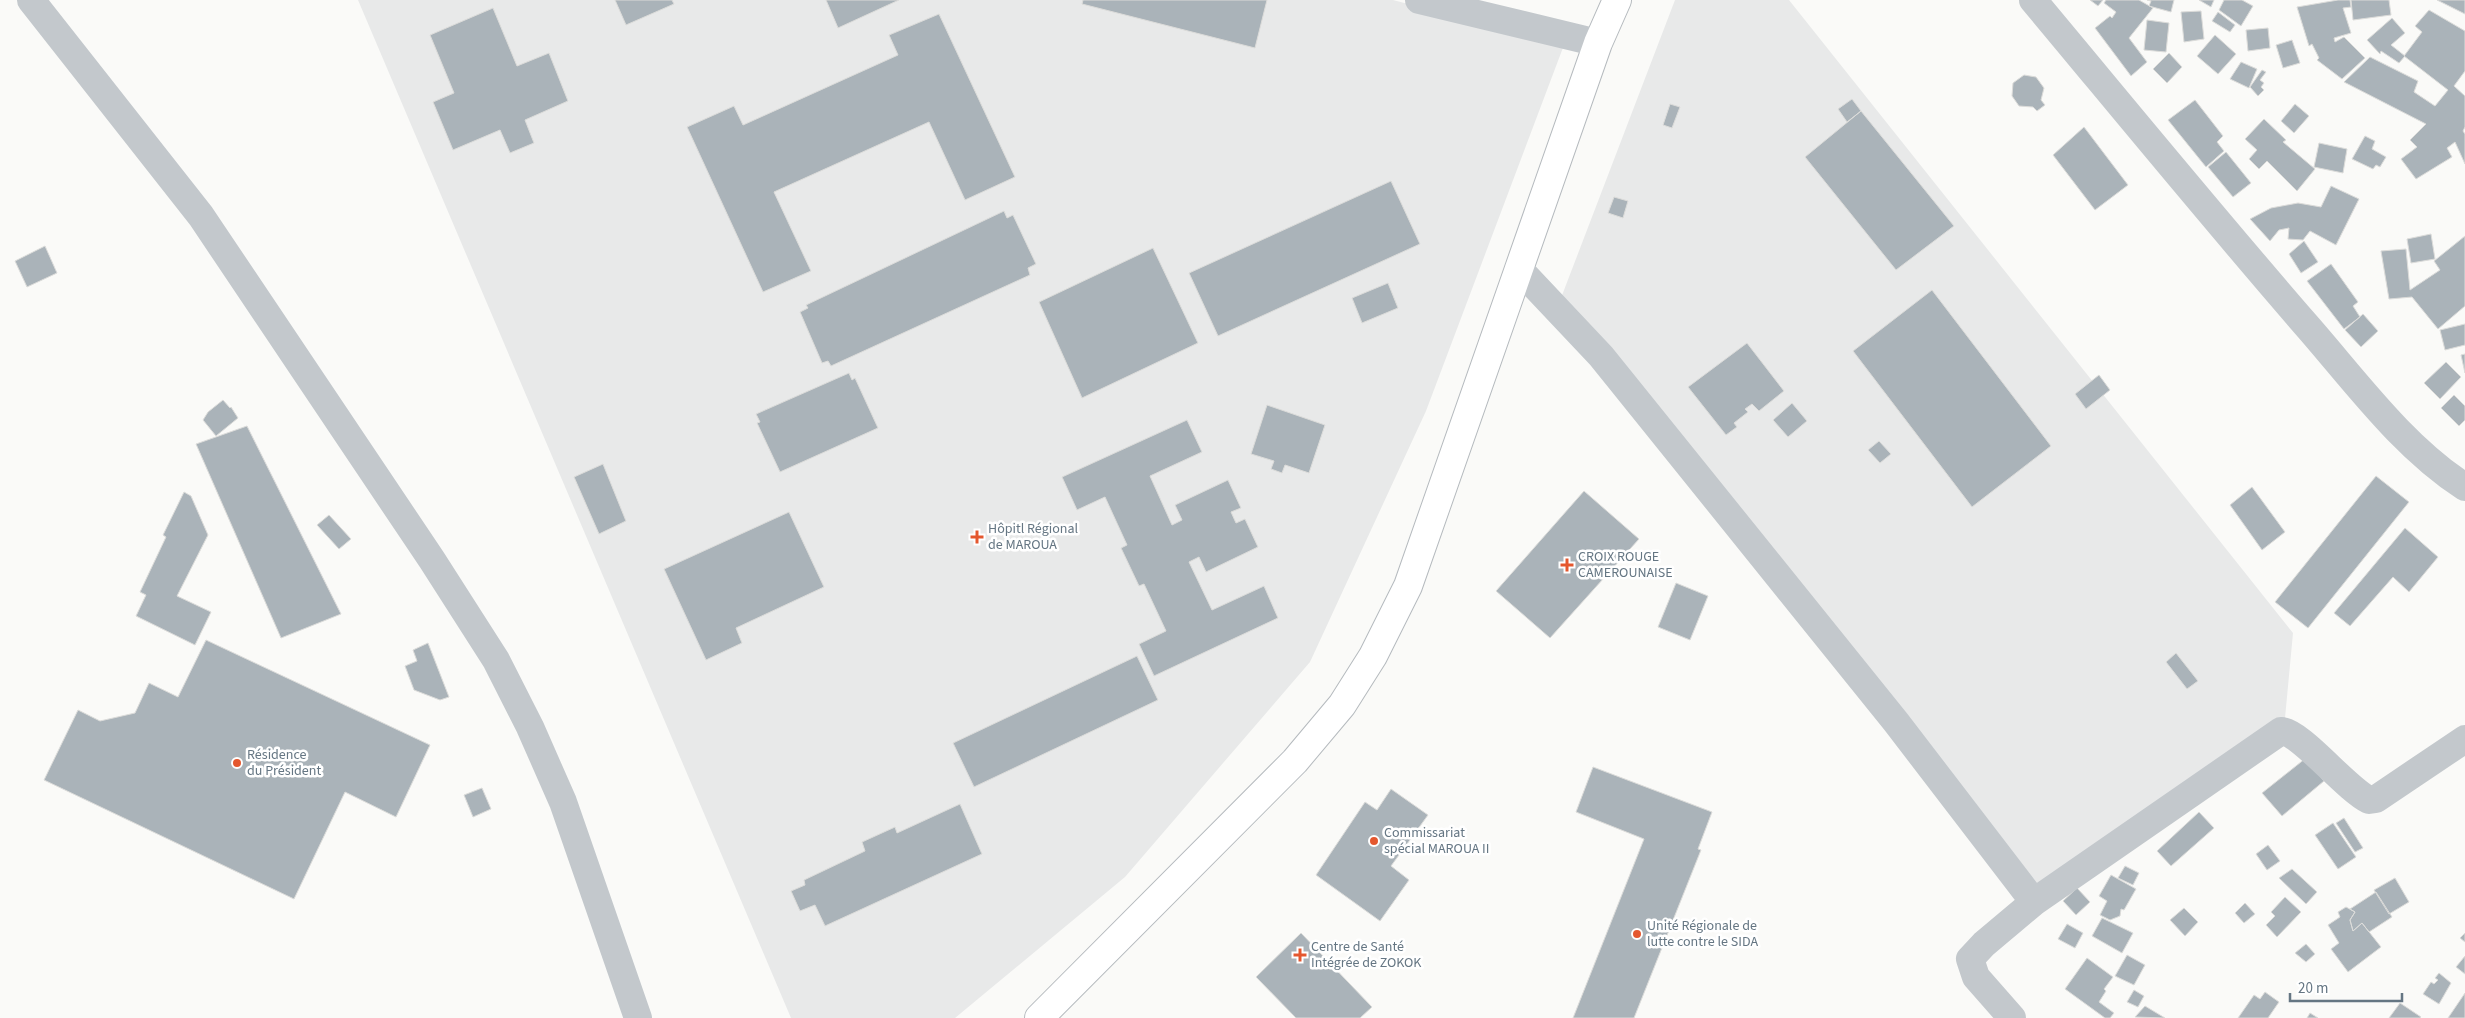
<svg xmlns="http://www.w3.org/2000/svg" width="2465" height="1018" viewBox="0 0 2465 1018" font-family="'Source Sans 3',sans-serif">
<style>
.built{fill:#e8e9e9}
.building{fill:#aab3b9;stroke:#dcdcda}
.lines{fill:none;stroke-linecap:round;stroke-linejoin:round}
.major-casing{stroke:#b5babe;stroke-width:30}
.minor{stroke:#c3c8cc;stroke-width:28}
.major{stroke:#fff;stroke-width:28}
.poi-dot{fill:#e4572e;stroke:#fff;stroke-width:2}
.labels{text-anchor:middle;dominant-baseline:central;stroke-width:5;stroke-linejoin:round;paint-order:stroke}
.poi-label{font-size:14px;fill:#657683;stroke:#fff;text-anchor:start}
</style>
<rect width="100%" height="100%" fill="#fafaf8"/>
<path class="built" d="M358 0H1393L1564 45 1426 411 1310 662 1125 877 955 1018H791Z
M1675 0H1789L2293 633 2285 718 2033 889 1561 298Z"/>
<path class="building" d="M615 0H672L674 4 626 25Z
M826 0H899L838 28Z
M1083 0H1267L1255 48 1082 4Z
M2090 0H2103L2098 6Z
M2106 0H2139L2153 8 2129 38 2147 62 2131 76 2095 28 2110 16 2112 18 2116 12 2104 3Z
M2147 0H2174L2171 12 2149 6 2151 1Z
M2199 0H2214L2211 7Z
M2224 0H2242L2253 6 2241 26 2219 10Z
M2338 0H2350L2351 7 2343 8 2351 33 2334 38 2335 42 2344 37 2365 58 2342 79 2317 60 2319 58 2312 44 2309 46 2297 7Z
M2351 0H2389L2391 15 2353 20Z
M2437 0H2465V14Z
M493 8 517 66 549 53 568 101 525 120 534 143 510 153 500 130 453 150 433 102 454 93 430 35Z
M2429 10 2465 31V71L2454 86 2465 96V127L2463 131 2465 134V164L2455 142 2447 148 2452 157 2416 179 2401 159 2417 147 2410 140 2426 124 2344 82 2370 57 2418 81 2414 92 2435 106 2448 90 2404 56 2422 32 2415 26Z
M2201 11 2204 39 2184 42 2181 12Z
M2218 12 2235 25 2230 32 2212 21Z
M939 14 1015 177 965 200 929 122 774 192 811 271 763 292 687 127 734 106 743 125 898 55 889 35Z
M2392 18 2405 33 2391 45 2405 56 2399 63 2381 51 2380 54 2367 40Z
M2147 20 2169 23 2166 52 2144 50Z
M2268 28 2270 48 2248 51 2246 30Z
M2215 35 2236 54 2218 74 2197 56Z
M2292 40 2300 63 2283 68 2276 45Z
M2169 53 2182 67 2167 83 2153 69Z
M2241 62 2257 69 2249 88 2230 79Z
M2262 70 2266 72 2260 80 2264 83 2261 87 2264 90 2258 96 2250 87Z
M2024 75 2036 77 2044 88 2041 100 2045 105 2037 111 2033 107 2019 106 2012 96 2013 83Z
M1852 99 1861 111 1847 122 1838 109Z
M2195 100 2223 136 2217 142 2224 151 2206 167 2168 120Z
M1670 104 1680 107 1672 128 1663 125Z
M2295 104 2309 116 2294 133 2281 121Z
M1861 111 1954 226 1896 270 1805 157Z
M2264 119 2286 140 2283 142 2315 169 2297 191 2267 161 2259 169 2249 159 2257 150 2245 139Z
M2084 127 2128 185 2095 210 2053 155Z
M2365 136 2375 141 2372 149 2386 157 2380 167 2376 165 2373 169 2352 159Z
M2319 143 2347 149 2343 173 2314 167Z
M2226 152 2251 183 2233 197 2208 167Z
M1391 181 1420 244 1218 336 1189 273Z
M2331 186 2359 199 2336 245 2310 231 2303 240 2288 239 2289 228 2279 230 2270 241 2250 219 2271 208 2298 203 2321 207Z
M1614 197 1628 201 1623 218 1608 213Z
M1004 211 1007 218 1013 215 1036 264 1028 268 1030 275 831 366 828 361 822 363 800 312 808 308 806 305Z
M2431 234 2435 259 2411 263 2407 239Z
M2465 236V306L2438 329 2412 297 2389 299 2381 251 2406 249 2410 290 2440 270 2434 261Z
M2304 241 2318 262 2301 273 2289 254Z
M45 246 57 273 27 287 15 261Z
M1153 248 1198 343 1082 398 1039 302Z
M2331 264 2358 302 2353 306 2360 317 2344 329 2307 281Z
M1388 283 1398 308 1362 323 1352 298Z
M1932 290 2051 446 1972 507 1853 351Z
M2363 314 2378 331 2361 347 2345 330Z
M2465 324V345L2445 350 2440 330Z
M1747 343 1784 391 1759 411 1752 404 1745 409 1748 412 1734 423 1737 427 1726 435 1688 387Z
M2465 354V373L2461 355Z
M2446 362 2461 377 2440 399 2424 383Z
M849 373 852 380 855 378 878 428 780 472 757 423 760 422 756 414Z
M2099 375 2110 390 2086 409 2075 394Z
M2454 395 2465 406V420L2459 426 2441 408Z
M223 400 230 408 231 407 238 418 216 436 203 420 208 412Z
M1792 403 1807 421 1788 437 1773 420Z
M1267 405 1325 425 1309 473 1285 465 1282 473 1271 469 1274 461 1251 454Z
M1187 420 1202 452 1150 476 1172 525 1182 520 1175 505 1228 480 1241 508 1231 512 1236 523 1245 519 1258 547 1206 572 1199 557 1189 562 1212 610 1264 586 1278 618 1154 676 1139 644 1166 631 1144 584 1139 586 1121 548 1127 545 1105 497 1077 510 1062 477Z
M247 426 341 614 281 638 196 444Z
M1879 441 1891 454 1880 463 1868 450Z
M603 464 626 521 599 534 574 477Z
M2376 476 2409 502 2308 628 2275 602Z
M2252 487 2285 532 2262 550 2230 505Z
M1584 491 1639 539 1550 638 1496 591Z
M184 492 191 496 208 535 177 596 211 612 195 645 136 616 146 595 140 592 166 537 163 535Z
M789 512 824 587 736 628 742 643 706 660 664 569Z
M329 515 351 539 339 549 317 525Z
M2405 528 2438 557 2409 592 2393 577 2350 626 2334 613Z
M1676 583 1708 596 1690 640 1658 627Z
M206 640 430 745 396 817 345 792 294 899 44 780 78 710 100 721 135 713 149 683 178 697Z
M428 643 449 697 440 700 414 690 405 666 417 661 413 650Z
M2176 653 2198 681 2187 689 2166 662Z
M1137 656 1158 700 974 787 953 743Z
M2306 758 2324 781 2282 816 2262 793Z
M1593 767 1712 812 1698 849 1701 850 1634 1018H1573L1644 839 1576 812Z
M482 788 491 809 473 817 464 795Z
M1391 789 1428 815 1391 866 1409 880 1380 921 1316 875 1365 802 1377 810Z
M960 804 982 854 825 926 815 905 800 911 791 891 805 885 804 880 865 851 862 842 895 827 897 833Z
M2199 812 2214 828 2171 866 2157 851Z
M2344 818 2363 848 2355 852 2336 823Z
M2333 823 2356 857 2338 869 2315 835Z
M2268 845 2280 861 2267 870 2256 854Z
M2125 866 2139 873 2133 885 2118 878Z
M2292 869 2317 892 2306 904 2279 878Z
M2111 875 2136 889 2124 910 2121 909 2120 916 2110 920 2100 915 2107 901 2099 896Z
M2395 878 2409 902 2389 914 2374 890Z
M2077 888 2090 902 2076 915 2063 901Z
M2376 892 2392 917 2369 932 2362 923 2353 931 2350 920 2355 912 2350 909Z
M2285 897 2301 912 2277 937 2266 925 2275 916 2271 912Z
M2245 903 2255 914 2244 923 2235 913Z
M2346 907 2355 912 2350 920 2353 931 2362 923 2381 947 2348 972 2331 949 2339 943 2328 925 2340 917 2338 912Z
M2184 908 2198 922 2185 936 2170 920Z
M2102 918 2133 933 2122 953 2092 936Z
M2067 924 2083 933 2075 948 2058 939Z
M1301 933 1372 1007 1360 1018H1296L1256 977Z
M2465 933V942L2460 938Z
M2306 944 2315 954 2306 962 2295 953Z
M2127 955 2145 965 2134 985 2115 976Z
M2465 956V974L2456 967Z
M2087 958 2113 977 2104 989 2106 991 2099 1002 2114 1013 2110 1018H2105L2065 989Z
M2439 973 2451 983 2439 1004 2423 994 2431 982 2434 984 2438 980 2435 978Z
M2134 990 2144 996 2138 1007 2127 1002Z
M2265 992 2279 1002 2268 1018H2238L2254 995 2260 999Z
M2465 993V1018H2448Z
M2400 1003 2421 1017 2420 1018H2389Z
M2145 1006 2165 1018 2135 1017Z
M2310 1013 2318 1018H2307Z"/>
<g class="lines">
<defs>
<path id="major" d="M1039 1018 1295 761 1342 705 1373 656 1408 586 1598 43 1617 0"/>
</defs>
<use href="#major" class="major-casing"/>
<path class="minor" d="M31 0 201 216 432 560 496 660 530 727 563 802 638 1018
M1419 0 1598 43
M2033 0C2124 109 2214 219 2307 326 2356 382 2402 446 2465 487
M1519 269 1601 356 1896 722 2034 902
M2012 1018 1976 977 1970 959 1984 944 2034 902 2281 731C2301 732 2345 788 2369 800L2376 799 2465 739"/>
<use href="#major" class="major"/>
</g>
<g class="poi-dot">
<path d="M974.5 529.5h5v5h5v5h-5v5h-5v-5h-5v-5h5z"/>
<path d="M1564.5 557.5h5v5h5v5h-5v5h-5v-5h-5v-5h5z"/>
<circle cx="237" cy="763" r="5"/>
<circle cx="1374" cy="841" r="5"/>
<circle cx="1637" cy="934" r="5"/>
<path d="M1297.5 947.5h5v5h5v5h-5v5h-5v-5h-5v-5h5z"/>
</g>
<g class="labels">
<g class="poi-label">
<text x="988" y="529">Hôpitl Régional<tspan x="988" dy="16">de MAROUA</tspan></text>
<text x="1578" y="557">CROIX ROUGE<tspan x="1578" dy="16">CAMEROUNAISE</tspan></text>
<text x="247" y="755">Résidence<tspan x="247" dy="16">du Président</tspan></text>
<text x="1384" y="833">Commissariat<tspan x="1384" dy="16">spécial MAROUA II</tspan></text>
<text x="1647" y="926">Unité Régionale de<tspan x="1647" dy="16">lutte contre le SIDA</tspan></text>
<text x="1311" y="947">Centre de Santé<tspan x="1311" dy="16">Intégrée de ZOKOK</tspan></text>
</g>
</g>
<path d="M2290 993v8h112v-8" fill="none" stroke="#657683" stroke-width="2.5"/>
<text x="2298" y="993" font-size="15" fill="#657683" stroke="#ffffff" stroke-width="4" paint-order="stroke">20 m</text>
</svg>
